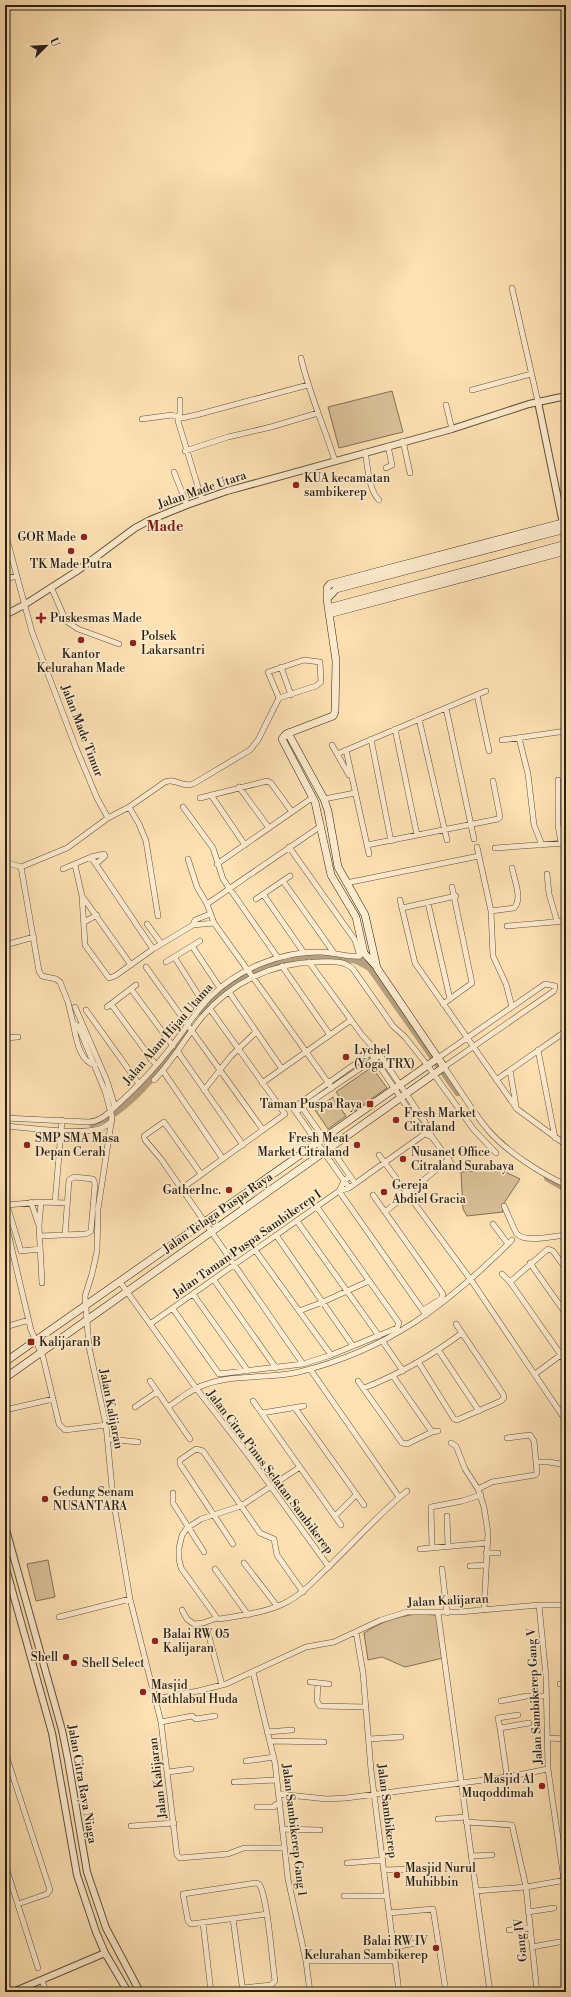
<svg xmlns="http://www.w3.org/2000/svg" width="571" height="1997" viewBox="0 0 571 1997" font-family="'Libre Bodoni',serif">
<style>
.green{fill:#dac199;stroke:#827056}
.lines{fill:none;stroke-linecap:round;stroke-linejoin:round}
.river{stroke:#b6a07e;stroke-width:8}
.minor-casing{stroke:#5e503c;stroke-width:6}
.tertiary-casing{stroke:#5e503c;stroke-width:8}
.secondary-casing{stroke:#292014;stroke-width:8}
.minor{stroke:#feecce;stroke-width:5}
.tertiary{stroke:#feecce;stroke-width:6}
.secondary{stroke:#feecce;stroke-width:7}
.poi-dot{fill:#8f2418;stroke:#feecce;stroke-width:1.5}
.labels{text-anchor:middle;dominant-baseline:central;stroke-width:3.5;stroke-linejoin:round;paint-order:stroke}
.poi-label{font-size:12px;fill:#292014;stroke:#feecce;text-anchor:start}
.street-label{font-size:12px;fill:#292014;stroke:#feecce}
.quarter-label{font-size:14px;font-weight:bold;fill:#7a1f14;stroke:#feecce}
</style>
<rect width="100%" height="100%" fill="#fee2b4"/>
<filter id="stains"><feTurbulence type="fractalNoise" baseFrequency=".005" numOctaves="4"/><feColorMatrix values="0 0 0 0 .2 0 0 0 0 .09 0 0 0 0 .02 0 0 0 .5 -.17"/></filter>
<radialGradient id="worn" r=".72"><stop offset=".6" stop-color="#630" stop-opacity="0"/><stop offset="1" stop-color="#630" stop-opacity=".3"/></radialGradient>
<path class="green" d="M392 391 403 432 339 448 328 407Z
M372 1067 387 1088 351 1113 336 1092Z
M333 1097 346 1116 328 1129 315 1110Z
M499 1169 520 1179 502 1206 503 1212 467 1216 463 1209 461 1172Z
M48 1560 55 1597 36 1601 27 1564Z
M416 1614 437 1615 443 1658 405 1667 382 1657 368 1660 364 1633C380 1622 397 1617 416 1614Z"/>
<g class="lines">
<path class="river" d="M203 1013C238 971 299 947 353 959 359 960 365 965 370 967L458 1092
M92 1123C129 1114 167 1059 190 1029
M548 1178 566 1188"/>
<defs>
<path id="minor" d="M512 288 538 402
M301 358C309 393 324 426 335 461
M472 390 531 374
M180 400V413L178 421 202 500
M446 405 452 429
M142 419 172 415 182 418 196 415 308 385
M403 441 410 473
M185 451 228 437 271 427 318 413
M365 452C368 466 368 489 379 500
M386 468 392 465 388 446
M174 472 187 505
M5 532 32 632 76 748 97 798 108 818
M5 579 17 576
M51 587 66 621 78 629 119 644
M281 667 291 695
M477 695 489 751
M446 708 474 839
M419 719 447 840
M395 729 417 835
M519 738 528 774 534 825 542 845
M371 739 391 841
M502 740 566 731
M332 745 349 775
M346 750 369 854
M337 754 486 691
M558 780V825L561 843
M239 787 269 828
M211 795 245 845
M200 798 267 781 271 783 292 812
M324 799 355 793
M129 807 139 824 146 841 158 916
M183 807 213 848 223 879 278 958
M367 845 498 819 500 817 493 781
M477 847 491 911 493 956 506 984 512 1007
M495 848 566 843
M91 857 153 949
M188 859 197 887 207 904 214 923 332 1088
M5 862 21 867
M217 864 312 798
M75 865 82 896 131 965
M21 867 39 971 42 976 56 979 60 982 68 1002 73 1023 78 1026 105 1091 112 1117 98 1209 97 1251 92 1274 85 1296 89 1347 106 1425 113 1498 130 1599 161 1722 177 1855 180 1858 228 1854 244 1848H284
M21 867 67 848 108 818 129 807 165 782C175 777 181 788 193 784L250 750 258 740 279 698 316 686 321 682 320 662 304 660 268 672 279 698
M63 869 91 857 104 854 105 856 96 864
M547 874 549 894 557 921
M283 881 334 953
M346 883 479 856
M263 894 304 953
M82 896 85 945 109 978 115 976 153 949 193 925 195 920 210 914
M256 899 290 876
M400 900 415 963 517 1109 566 1145
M428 903 450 999
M207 904 321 826
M402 908 456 896
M491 911 514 908C523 899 514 879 512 868
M84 922 97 915
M147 924 161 943
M193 925 214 923
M507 926 566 921
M5 945 34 937
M192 946 220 988
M175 958 204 1004
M166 962 200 941
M309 962 362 1035 380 1055 425 1122 432 1137 454 1167
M282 966 330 1035
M146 967 263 1130
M131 989 173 1046
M229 992 282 1069
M111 1004 156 1065
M443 1004 472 983 452 887
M75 1007 107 1081 115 1107
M107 1007 136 985
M86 1010 139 1084
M73 1023C76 1037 79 1062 95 1065
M5 1038 18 1037
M538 1050 555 1138
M178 1052 243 1145
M370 1052 425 1134 432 1137
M438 1058 545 984 555 986 554 991 444 1067C459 1088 472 1111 488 1130 507 1152 540 1173 566 1185
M510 1070 516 1106
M163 1071 223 1159
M154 1080C173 1061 185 1038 202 1017 231 983 271 963 316 962 329 962 343 959 353 969L393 1026 405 1037 428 1066 474 1130 496 1153
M496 1080 566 1031
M262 1083 351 1020
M204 1090 231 1056 256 1032
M301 1106 355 1183
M296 1112 380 1055
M5 1118 88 1122C100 1122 107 1114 116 1106 136 1088 155 1068 172 1046 185 1029 196 1011 211 996 239 969 281 951 321 952 331 952 352 958 360 956L355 940 289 847
M5 1126C29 1128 78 1135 99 1129 104 1128 108 1124 112 1121
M379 1155 471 1280 566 1421
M201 1174 164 1122 144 1136 145 1140 161 1159 303 1364
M349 1188 293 1108 376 1049
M181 1189 285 1114 210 1009
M339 1191 426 1315
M339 1191 349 1188 426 1133
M373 1195 443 1294 441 1299 423 1310
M31 1202 38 1223
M41 1202 39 1226 42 1283
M55 1202 62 1120
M504 1206C506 1210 515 1232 517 1234 525 1243 554 1236 566 1235
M385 1212 449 1159
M5 1220 31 1330 43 1357 59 1424 65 1430 106 1425
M297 1221 379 1336
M493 1224 508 1244
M276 1235 353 1346
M40 1236 86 1234 91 1231 95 1184 93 1179 74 1177 69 1180 65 1235
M40 1249 21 1251 7 1205 41 1202 67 1203
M255 1250 331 1355
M530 1263 566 1314
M502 1274 510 1282 566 1362
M214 1280 276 1368
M120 1282 196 1388 251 1459 329 1567
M510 1282 548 1249 553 1251 566 1269
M193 1294 248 1371
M173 1309 219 1374 303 1364 331 1355 397 1328 399 1323 317 1207
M299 1311 323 1302 369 1281
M150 1324 339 1191 344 1181 350 1176
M5 1327 29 1320
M383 1342 403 1371
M439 1351 479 1411
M419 1363 454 1419 457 1420 501 1401 504 1398 503 1394 456 1324
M310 1369 399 1497
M535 1374 566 1351
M393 1376 432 1432
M150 1381 190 1439
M358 1381 402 1443 407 1444 432 1432 438 1431
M364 1388C400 1374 431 1356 462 1333
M253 1401 341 1525
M135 1407 157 1392
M168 1407C180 1399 192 1388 207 1384 236 1374 269 1379 299 1372 390 1349 447 1305 512 1240
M295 1408 364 1505
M5 1410 53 1399
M262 1413 304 1406
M507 1438 530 1435 534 1441 536 1462
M108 1439 138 1442
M451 1443 456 1446 465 1469 478 1489 484 1507 488 1533 484 1610
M300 1467 241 1506 201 1519 187 1528 182 1535 179 1548V1559L181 1568 217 1618 220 1619C242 1615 265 1613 285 1603 299 1596 310 1585 321 1574 350 1547 376 1516 407 1491
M478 1489 492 1482 535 1475 537 1473 536 1462H549L566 1465
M173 1493V1503L204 1552
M335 1516 356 1495
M447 1516 448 1546
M233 1544 180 1464V1460L196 1449 203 1451 260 1533 274 1539 277 1555 303 1592
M432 1547 431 1507 462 1501 481 1495
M420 1549 487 1543
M486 1553H498
M244 1563 277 1606
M470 1566 486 1565
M215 1569 248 1615
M442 1569 447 1613
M539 1605 546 1677 548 1769 564 1880
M182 1610 187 1619 194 1624 203 1623 217 1618
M438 1613 490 1992
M59 1617 130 1599
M207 1629 222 1685
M356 1632 363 1673 371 1770 399 1992
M253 1672 275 1763 288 1879 306 1961 310 1992
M310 1682 329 1684
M318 1683 317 1701 320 1706 366 1707
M560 1684H566
M156 1699 198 1691 226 1684 306 1647 334 1642 381 1620 407 1612H459L539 1605H566
M501 1701 527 1696H546
M161 1722 192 1716 196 1719 215 1716
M500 1728 498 1718 518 1715
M267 1732 292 1730
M548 1738 566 1739
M369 1739 401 1737
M270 1741 324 1742
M5 1752 50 1890 47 1894 18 1904
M246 1761 274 1757
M168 1772 191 1769
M507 1777 500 1728 529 1723
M234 1782 277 1780
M278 1794 327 1799 346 1798 507 1777 548 1769
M257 1807H274L275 1805 279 1804
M438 1819 466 1817
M466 1822 512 1825 526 1887 537 1992
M131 1826 174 1823
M282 1829 320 1830
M471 1856 492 1855
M347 1863 383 1860
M5 1864 38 1968
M384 1870 416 1869
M476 1891 526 1887 566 1880
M344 1896H387
M528 1912 554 1908
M389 1913 433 1909 446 1992
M233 1919 243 1992
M203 1923 211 1992
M509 1930 530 1928
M394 1947 422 1942
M532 1947 559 1942
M306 1961H395
M42 1980 46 1992
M5 1984 7 1992
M243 1988 271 1985 275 1981C272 1962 268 1897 259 1884L256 1883 183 1894 188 1921 191 1924 267 1914"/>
<path id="tertiary" d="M538 402 566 538
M5 615 24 605 77 571 135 528 150 520 187 505 227 491 452 429 529 404 566 396
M5 1526 62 1730 68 1760 87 1872 106 1928 140 1992
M5 1565 52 1733 77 1875 96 1932 105 1953 128 1992
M13 1992 105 1953"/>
<path id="secondary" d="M327 599 336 589 566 529
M328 608 566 544
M329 614 566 551
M376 966 364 953 356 917 331 875 315 802 282 739 286 734 333 716 335 712 336 661 327 599V588L330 584 566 522
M5 1362 438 1058
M5 1378 444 1067 377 968 365 915 338 867 328 811 324 799 288 733"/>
</defs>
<use href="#minor" class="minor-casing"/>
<use href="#tertiary" class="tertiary-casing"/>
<use href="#secondary" class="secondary-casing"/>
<use href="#minor" class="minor"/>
<use href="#tertiary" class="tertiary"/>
<use href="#secondary" class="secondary"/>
</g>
<g class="poi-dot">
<circle cx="296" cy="485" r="4"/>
<circle cx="84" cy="537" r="4"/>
<circle cx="71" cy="551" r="4"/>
<path d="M39 612h4v4h4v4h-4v4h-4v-4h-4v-4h4z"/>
<circle cx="81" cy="640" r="4"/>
<circle cx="133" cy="643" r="4"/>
<circle cx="346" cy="1057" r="4"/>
<rect x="366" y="1100" width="8" height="8" rx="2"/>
<circle cx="396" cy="1120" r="4"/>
<circle cx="27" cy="1145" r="4"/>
<circle cx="357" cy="1145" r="4"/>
<circle cx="403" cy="1159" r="4"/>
<circle cx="229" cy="1190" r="4"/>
<circle cx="384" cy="1192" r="4"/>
<rect x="27" y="1338" width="8" height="8" rx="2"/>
<circle cx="45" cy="1499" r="4"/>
<circle cx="155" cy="1641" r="4"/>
<circle cx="66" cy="1657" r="4"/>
<circle cx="74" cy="1663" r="4"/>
<circle cx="143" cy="1692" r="4"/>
<circle cx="542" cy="1786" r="4"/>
<circle cx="397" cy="1875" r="4"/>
<circle cx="436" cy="1948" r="4"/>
</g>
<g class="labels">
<g class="poi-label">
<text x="304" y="478">KUA kecamatan<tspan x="304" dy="14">sambikerep</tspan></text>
<text x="76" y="537" text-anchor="end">GOR Made</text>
<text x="71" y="564" text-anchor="middle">TK Made Putra</text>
<text x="50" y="618">Puskesmas Made</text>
<text x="141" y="636">Polsek<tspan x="141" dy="14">Lakarsantri</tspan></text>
<text x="81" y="654" text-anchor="middle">Kantor<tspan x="81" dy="14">Kelurahan Made</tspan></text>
<text x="354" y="1050">Lychel<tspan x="354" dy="14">(Yoga TRX)</tspan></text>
<text x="362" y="1104" text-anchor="end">Taman Puspa Raya</text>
<text x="404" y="1113">Fresh Market<tspan x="404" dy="14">Citraland</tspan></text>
<text x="35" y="1138">SMP SMA Masa<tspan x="35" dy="14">Depan Cerah</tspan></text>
<text x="349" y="1138" text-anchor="end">Fresh Meat<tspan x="349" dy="14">Market Citraland</tspan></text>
<text x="411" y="1152">Nusanet Office<tspan x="411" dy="14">Citraland Surabaya</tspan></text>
<text x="392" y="1185">Gereja<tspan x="392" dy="14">Abdiel Gracia</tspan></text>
<text x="221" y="1190" text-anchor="end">GatherInc.</text>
<text x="39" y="1342">Kalijaran B</text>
<text x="53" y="1492">Gedung Senam<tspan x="53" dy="14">NUSANTARA</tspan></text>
<text x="163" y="1634">Balai RW 05<tspan x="163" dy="14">Kalijaran</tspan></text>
<text x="58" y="1657" text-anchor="end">Shell</text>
<text x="82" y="1663">Shell Select</text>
<text x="151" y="1685">Masjid<tspan x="151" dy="14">Mathlabul Huda</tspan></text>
<text x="534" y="1779" text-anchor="end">Masjid Al<tspan x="534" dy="14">Muqoddimah</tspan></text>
<text x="405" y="1868">Masjid Nurul<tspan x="405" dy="14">Muhibbin</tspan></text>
<text x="428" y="1941" text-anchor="end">Balai RW IV<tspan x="428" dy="14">Kelurahan Sambikerep</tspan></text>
</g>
<g class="street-label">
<text transform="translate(202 490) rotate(-19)">Jalan Made Utara</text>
<text transform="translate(82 731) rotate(69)">Jalan Made Timur</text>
<text transform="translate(168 1034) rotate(-49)">Jalan Alam Hijau Utama</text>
<text transform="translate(218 1213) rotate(-35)">Jalan Telaga Puspa Raya</text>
<text transform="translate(247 1244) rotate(-35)">Jalan Taman Puspa Sambikerep I</text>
<text transform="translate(111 1409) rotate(79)">Jalan Kalijaran</text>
<text transform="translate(270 1472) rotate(53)">Jalan Citra Pinus Selatan Sambikerep</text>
<text transform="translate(448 1601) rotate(-3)">Jalan Kalijaran</text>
<text transform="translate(535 1696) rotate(-93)">Jalan Sambikerep Gang V</text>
<text transform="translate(158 1778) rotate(-97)">Jalan Kalijaran</text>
<text transform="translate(82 1784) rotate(80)">Jalan Citra Raya Niaga</text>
<text transform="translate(387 1811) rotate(83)">Jalan Sambikerep</text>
<text transform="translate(294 1830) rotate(83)">Jalan Sambikerep Gang 1</text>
<text transform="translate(521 1940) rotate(-96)">Gang IV</text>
</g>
<g class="quarter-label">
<text x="165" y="527">Made</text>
</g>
</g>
<rect width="571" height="1997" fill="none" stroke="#fee2b4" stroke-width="20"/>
<rect x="6" y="6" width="559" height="1985" fill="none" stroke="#292014" stroke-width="2"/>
<rect x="10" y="10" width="551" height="1977" fill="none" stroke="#292014"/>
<g transform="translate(46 46) rotate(66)" stroke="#feecce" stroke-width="3" paint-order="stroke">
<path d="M0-3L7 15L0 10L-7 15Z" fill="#292014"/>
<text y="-6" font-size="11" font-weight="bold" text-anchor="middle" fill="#292014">U</text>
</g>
<rect width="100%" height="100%" filter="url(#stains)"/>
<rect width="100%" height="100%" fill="url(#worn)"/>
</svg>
